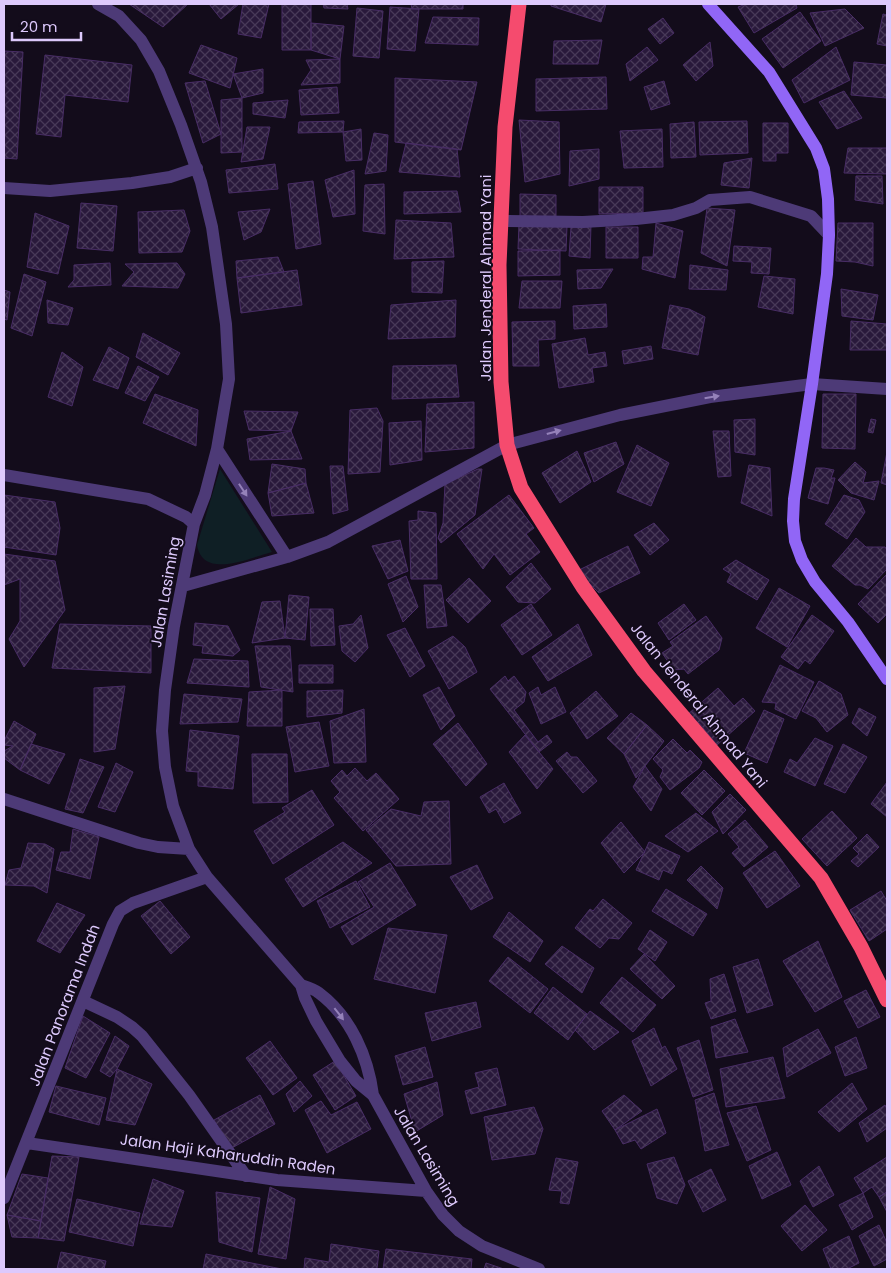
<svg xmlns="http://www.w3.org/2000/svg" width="891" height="1273" viewBox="0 0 891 1273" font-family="Poppins,sans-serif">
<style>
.park{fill:#0f1f25}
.building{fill:url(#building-cross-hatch);stroke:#482d65}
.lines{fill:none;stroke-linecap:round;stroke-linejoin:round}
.street{stroke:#4d3a77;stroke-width:12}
.secondary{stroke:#9166f6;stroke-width:12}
.highway{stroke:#f54b6e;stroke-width:15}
.oneway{fill:#9582ba}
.labels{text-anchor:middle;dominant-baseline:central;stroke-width:4;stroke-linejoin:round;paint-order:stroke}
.street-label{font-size:15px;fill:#ddc9fc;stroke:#130c1b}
</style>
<defs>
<pattern id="building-cross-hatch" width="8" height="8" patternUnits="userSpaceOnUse" patternTransform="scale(1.25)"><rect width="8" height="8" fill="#29193b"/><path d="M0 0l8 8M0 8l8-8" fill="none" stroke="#483958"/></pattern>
</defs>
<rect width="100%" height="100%" fill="#130c1b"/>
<path class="park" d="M220 469 272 552C249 558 203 580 197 545Z"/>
<path class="building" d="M129 4H188L163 27Z
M209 4H239L221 19Z
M243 4H269L261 38 238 34Z
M282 4H311V50H282Z
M323 4H347L348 9 324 8Z
M411 4H463V9H412Z
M551 4H606L601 22 551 6Z
M746 4H796L797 8 754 33 738 7Z
M390 7 419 9 415 51 387 49Z
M357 8 383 11 379 58 353 56Z
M845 9 864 28 825 46 810 13Z
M800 12 821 41 783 68 762 39Z
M883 14 887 15V46L877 44Z
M433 17 479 18 478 45 425 43Z
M663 18 674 33 660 44 648 29Z
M311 23 344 26 340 59 311 50Z
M602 40 598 64H553L554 41Z
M710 42 713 66 696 81 683 65Z
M201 45 237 58 230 88 189 73Z
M647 47 658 60 630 81 626 64Z
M836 47 850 80 804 103 792 80Z
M4 51 23 52 17 159 4 158Z
M45 55 132 65 128 102 65 95 61 137 36 134Z
M340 59V83L301 85 311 70 306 60Z
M854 62 887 65V98L851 95Z
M263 69V93L242 98 233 74Z
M606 77 607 109 536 111V79Z
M395 78 477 82 461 150 395 142Z
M205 81 221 134 203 143 185 83Z
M664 81 670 104 651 110 644 87Z
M337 87 339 113 301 115 299 90Z
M844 91 862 118 837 129 819 102Z
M242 98V152L221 153V100Z
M288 100 285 118 253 114V103Z
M519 120 559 122 560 174 525 182Z
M344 121 343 132 298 133 299 122Z
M747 121 748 153 700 155 699 122Z
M694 122 696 157 671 158 670 124Z
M763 123H788V153H776V161H763Z
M247 127H270L263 159 241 162Z
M361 129 362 160 346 161 343 132Z
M662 129 663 167 624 168 620 131Z
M374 133 388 135 386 171 365 174Z
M406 143 457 149 460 177 399 172Z
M848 148H887V174L844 173Z
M599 149V179L569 186 570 151Z
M752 158 749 188 721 185 724 163Z
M275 164 278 189 229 193 226 170Z
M354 170 355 214 333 217 325 180Z
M856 176H882L883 204 855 200Z
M313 181 321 244 296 249 288 184Z
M384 184 385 234 363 231 365 185Z
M599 187H643V213L599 214Z
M457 191 461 212 404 214V192Z
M520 194 556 195V219L520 218Z
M81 203 117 206 113 251 77 248Z
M707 208 735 210 727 266 701 253Z
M270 209 261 232 244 240 238 212Z
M184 210 190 231 182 252 139 253 138 212Z
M35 213 69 226 58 274 27 267Z
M396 220 451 223 454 257 394 259Z
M656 223 683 231 675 278 642 269 643 257H653Z
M838 223H873V266L855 262 836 261Z
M519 224 567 226 566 251 518 249Z
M591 225 590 258 569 256 571 227Z
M606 227H638V258H606Z
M734 246 771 248 769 274 751 273 752 262 733 261Z
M560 250V275L518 276V251Z
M278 257 284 272 237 278 236 261Z
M444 261 442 293 412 292V262Z
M110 263 111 285 68 287 74 280V265Z
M177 263 185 274 178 288 122 286 134 272 125 264Z
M690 265 728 270 726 290 689 289Z
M613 269 601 288 578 289 577 270Z
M297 270 302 305 241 313 237 278Z
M24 274 46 282 32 336 11 328Z
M764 276 795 279 793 314 758 307Z
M522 281H562L560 308H519Z
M841 289 878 295 873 320 842 316Z
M4 290 10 292 7 320 4 319Z
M47 300 73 308 68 325 48 323Z
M456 300 455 337 388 339 391 305Z
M606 304 607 327 574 329 573 306Z
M670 305 689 309 705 317 698 355 662 348Z
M555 321V339L538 340 539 366H513L512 322Z
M851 321 887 324V350H850Z
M143 333 180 353 168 375 136 357Z
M585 338 588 355 605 352 607 366 592 368 594 382 559 388 552 344Z
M651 346 653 359 624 364 622 351Z
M109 347 129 358 118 389 93 380Z
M62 352 83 367 72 406 48 397Z
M456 365 459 397 392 399 393 366Z
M138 366 159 377 145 401 125 393Z
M155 394 198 410 196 446 143 423Z
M823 394H856L855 449 822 448Z
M474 402V448L425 452 427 404Z
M377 408 383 421 380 472 348 474 350 410Z
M244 411 298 412 291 431 249 430Z
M755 419V455L735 452 734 420Z
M871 419 876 420 873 433 868 432Z
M421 421 422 460 390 465 389 423Z
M291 431 302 459 250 460 247 439Z
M713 431H729L731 476 718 477Z
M616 442 624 464 594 482 584 453Z
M637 445 669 463 651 506 617 492Z
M577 451 591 482 560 503 542 473Z
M887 452V485L881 483Z
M855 462 866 472 863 483 879 481 874 500 851 493 838 480Z
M272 464 305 469 306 483 268 493Z
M749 465 770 468 772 516 741 503Z
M330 466H343L348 510 333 514Z
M816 468H824L834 470 831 478H835L828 504 808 498Z
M478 469H482L475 515 441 543 438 538 443 523 445 484Z
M306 483 314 513 272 516 268 493Z
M4 495 55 502 60 528 56 555 4 547Z
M509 495 534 528 526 534 540 552 510 575 494 554 483 569 457 534Z
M844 495 859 500 865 512 847 539 825 524Z
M418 511 436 513 437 579H411L409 521 418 520Z
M654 523 669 540 650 555 634 535Z
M856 538 866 547H885L887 550V569L868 589 860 585H855L832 566Z
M400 540 408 571 388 579 372 546Z
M628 546 640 573 599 593 577 571Z
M4 554 55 561 65 610 24 667 9 639 20 621V579L4 585Z
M736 560 769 580 757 600 727 582 731 574 723 569Z
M531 563 551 589 535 603 518 602 506 587Z
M886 575 887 576V614L878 623 858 604Z
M406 576 418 607 403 622 388 584Z
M469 578 491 601 468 623 446 600Z
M424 585H441L447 626 427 628Z
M779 588 810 606 787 647 756 628Z
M289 595 309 597 305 640 285 638Z
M280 601 285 638 252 643 262 602Z
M531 604 552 635 522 655 501 625Z
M684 604 696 620 669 640 658 623Z
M310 609H333L335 645 311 646Z
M361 615 368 648 355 662 342 651 339 626 353 624Z
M812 615 834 631 810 664 805 660 798 669 781 657Z
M706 616 722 638 719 650 688 674 684 669 674 670 662 653 673 646 670 642Z
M195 623 228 626 240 650 233 656 202 653 203 646 193 645Z
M60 624 151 626V673L52 668Z
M578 624 592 655 548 681 532 657Z
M405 628 425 666 410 677 387 635Z
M453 636 465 647 477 672 449 689 428 651Z
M255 646H290L293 692 261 687Z
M194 659 248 661 249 687 187 683Z
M299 665H333V683H299Z
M780 665 814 682 796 719 775 709 776 703 762 702Z
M505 676 508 681 514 676 526 692 524 702 514 710 538 742 547 735 552 742 539 752 490 689Z
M819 681 841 694 848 715 827 732 816 718 802 711Z
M125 686 115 749 94 752V688Z
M439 687 455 716 441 730 423 695Z
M538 687 541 695 555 687 566 712 541 724 529 693Z
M718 688 734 706 743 698 755 711 717 745 699 723 692 721 687 715Z
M282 690V726H247L249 692Z
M343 690 342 713 307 717V691Z
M596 691 618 716 587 739 570 713Z
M184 694 242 699 238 722 180 724Z
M859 708 876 717 867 736 852 723Z
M364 709 366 762 334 763 330 721Z
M764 710 784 719 767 763 744 753Z
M631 713 647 725 624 754 607 738Z
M14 721 36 734 20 770 4 758V751L13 746 4 745V741Z
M319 722 329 766 295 772 286 727Z
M458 723 487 764 466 786 433 744Z
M647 725 664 741 636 778 624 754Z
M190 730 239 736 233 789 198 786V772L186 771Z
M525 735 553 769 537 789 509 752Z
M815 738 833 746 815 786 784 772 790 759 797 763Z
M673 739 687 753 690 750 702 762 699 768 670 790 660 777 663 770 653 759Z
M31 744 65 754 49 784 20 770Z
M843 744 867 757 845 793 824 784Z
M567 752 571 757H577L597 781 583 793 556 761Z
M252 754H287L288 802 253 803Z
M80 759 104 767 83 813 65 809Z
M116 763 133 772 115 812 98 807Z
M645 766 662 789 651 811 633 787Z
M355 768 367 781 376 773 399 799 363 831 334 798 340 792 331 781 342 770 347 776Z
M704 770 725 791 702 815 681 793Z
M887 782V817L871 804Z
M504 783 521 813 504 823 496 809 489 813 480 797Z
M312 790 334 825 273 864 254 831 285 812 282 808Z
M730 794 746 810 723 834 712 812Z
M449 801 451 864 396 866 366 830 391 809 421 816 424 802Z
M832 811 857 838 827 866 802 839Z
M696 813 718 831 688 852 665 836Z
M745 820 768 847 744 867 732 853 739 847 728 834Z
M621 822 645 852 624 873 601 843Z
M73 829 99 837 90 879 56 870 61 852H70Z
M867 834 879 847 858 867 851 861 859 854 853 848Z
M343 842 372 863 303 907 285 879Z
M649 842 680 856 672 874 663 870 659 880 636 870Z
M28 843 45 844 54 849 47 893 34 886 5 885 9 870 21 868Z
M775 851 800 886 767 908 743 873Z
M390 863 416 905 352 945 341 927 374 907 358 882Z
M477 865 493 898 471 910 450 877Z
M701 866 723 888 717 909 687 880Z
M356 881 370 907 330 928 317 901Z
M666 889 707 914 693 936 652 911Z
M881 891 887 901V929L869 941 850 910Z
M603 899 632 923 619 939 609 938 600 948 575 928 590 909 593 911Z
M160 901 190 937 171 954 141 916Z
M57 903 85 915 60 953 37 941Z
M509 912 543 941 530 962 493 937Z
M388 928 447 935 435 993 374 979Z
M650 930 667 942 655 961 638 949Z
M818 941 842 997 815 1012 783 961Z
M562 946 594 968 582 993 545 964Z
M644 954 675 986 662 999 630 969Z
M508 957 548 989 530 1013 489 981Z
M758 959 773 1005 747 1013 733 967Z
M724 974 736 1011 711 1019 705 1003 711 1001 710 979Z
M622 977 656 1005 633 1032 600 1003Z
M553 987 587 1014 568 1040 534 1013Z
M866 990 880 1017 858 1028 844 1001Z
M476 1002 481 1027 432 1041 425 1013Z
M590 1011 619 1032 594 1050 575 1030Z
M83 1016 110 1033 86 1078 65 1068Z
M735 1019 748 1052 716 1058 711 1027Z
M654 1028 662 1048 665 1046 677 1069 651 1086 632 1041Z
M818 1029 831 1053 787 1077 783 1048Z
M115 1036 129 1046 117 1069 110 1077 100 1071Z
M856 1037 867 1068 845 1076 835 1047Z
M699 1040 713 1090 693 1097 677 1048Z
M270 1041 297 1078 273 1095 246 1058Z
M425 1047 433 1077 403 1085 395 1056Z
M773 1057 785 1098 726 1107 720 1069Z
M335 1061 356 1096 335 1110 313 1075Z
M497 1068 506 1105 471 1114 465 1091 479 1087 475 1073Z
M117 1069 152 1084 135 1125 106 1120Z
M300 1081 312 1096 294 1112 286 1094Z
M437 1082 443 1115 415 1132 404 1094Z
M852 1083 867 1109 839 1132 818 1112Z
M56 1086 106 1098 99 1125 49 1112Z
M714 1093 729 1145 705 1151 695 1100Z
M260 1095 275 1124 230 1149 214 1120Z
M624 1095 642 1111 615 1130 602 1111Z
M321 1101 331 1115 357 1102 371 1129 327 1153 305 1110Z
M885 1105 887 1109V1128L867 1142 859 1123Z
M756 1106 771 1150 747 1161 727 1113Z
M534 1107 543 1129 535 1154 492 1160 484 1117Z
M657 1109 666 1133 641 1149 635 1140 623 1144 615 1130Z
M777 1152 791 1185 762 1199 749 1166Z
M52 1156 79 1157 64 1241 38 1238Z
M674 1157 685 1185 677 1204 657 1198 647 1164Z
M887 1157V1192L879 1197 872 1187 863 1193 854 1178Z
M556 1158 578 1162 569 1204 560 1203 562 1191 549 1190Z
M819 1166 834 1195 813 1207 800 1181Z
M711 1169 726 1200 703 1212 688 1181Z
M22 1174 48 1178 41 1221 7 1215Z
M153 1179 184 1191 172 1227 140 1224Z
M270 1187 295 1199 286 1259 258 1254Z
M216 1192 260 1198 252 1252 219 1242Z
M887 1192V1212L879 1197Z
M863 1193 873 1217 852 1230 839 1205Z
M77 1199 140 1213 133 1246 69 1232Z
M805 1205 827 1230 802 1251 781 1226Z
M7 1215 41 1221 38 1238 12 1237Z
M879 1225 887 1243V1259L874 1266 859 1236Z
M849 1236 859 1263 847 1269H831L823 1249Z
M331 1244 379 1251 377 1269H304L305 1258 329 1262Z
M386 1249 472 1259 471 1269H383Z
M61 1252 106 1261 104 1269H57Z
M206 1254 282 1269H203Z
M486 1263 504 1269H484Z"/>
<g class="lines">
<path class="street" d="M98 4 119 16 141 40 159 71 181 125 201 182 212 227 226 324 229 379 217 449 205 495 194 524 174 626 165 690 162 731 165 767 173 806 189 849 207 877 301 985C307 987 314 989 319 993 351 1017 368 1057 373 1095
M4 188 50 191 132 183 170 177 197 168
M501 221 583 222 636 219 673 215 696 208 710 200 750 197 811 216 829 235
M217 449 287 557
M4 475 148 499 186 517 194 524
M183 586 287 557 328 542 507 445 620 415 710 397 812 384 887 389
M4 799 139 843 158 847 189 849
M301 985 305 998 316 1021 340 1061 356 1081 373 1095 426 1191 443 1215 459 1231 482 1246 539 1269
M83 1001 117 1017 132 1027 142 1036 189 1095 246 1176
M27 1143 277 1180 426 1191
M4 1198 113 924 120 911 133 903 207 877"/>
<path class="secondary" d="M708 4 769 72 816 148 824 169 828 199 829 235 827 274 812 384 794 499 793 521 795 541 802 560 815 582 848 622 887 679"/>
<path class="highway" d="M519 4 505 127 499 265 501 382 507 445 521 488 583 587 644 671 821 878 861 947 887 1000"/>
</g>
<defs><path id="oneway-solid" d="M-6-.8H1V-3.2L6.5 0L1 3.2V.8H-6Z" transform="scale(1.25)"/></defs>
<g class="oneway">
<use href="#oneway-solid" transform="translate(712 397) rotate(-9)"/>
<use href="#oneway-solid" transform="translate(554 432) rotate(-15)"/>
<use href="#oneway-solid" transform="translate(243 490) rotate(57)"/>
<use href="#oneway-solid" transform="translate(339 1014) rotate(52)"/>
</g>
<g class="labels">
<g class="street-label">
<text transform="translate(485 278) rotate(-90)">Jalan Jenderal Ahmad Yani</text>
<text transform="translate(165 592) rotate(-80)">Jalan Lasiming</text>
<text transform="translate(699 705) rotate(51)">Jalan Jenderal Ahmad Yani</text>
<text transform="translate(64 1005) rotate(-69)">Jalan Panorama Indah</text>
<text transform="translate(228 1154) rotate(8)">Jalan Haji Kaharuddin Raden</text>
<text transform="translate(427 1156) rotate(59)">Jalan Lasiming</text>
</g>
</g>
<rect width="891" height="1273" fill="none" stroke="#ddc9fc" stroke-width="10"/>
<path d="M12 32v8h69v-8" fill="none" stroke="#ddc9fc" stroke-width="2.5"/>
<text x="20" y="32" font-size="15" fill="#ddc9fc" stroke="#130c1b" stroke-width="4" paint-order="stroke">20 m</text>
</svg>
